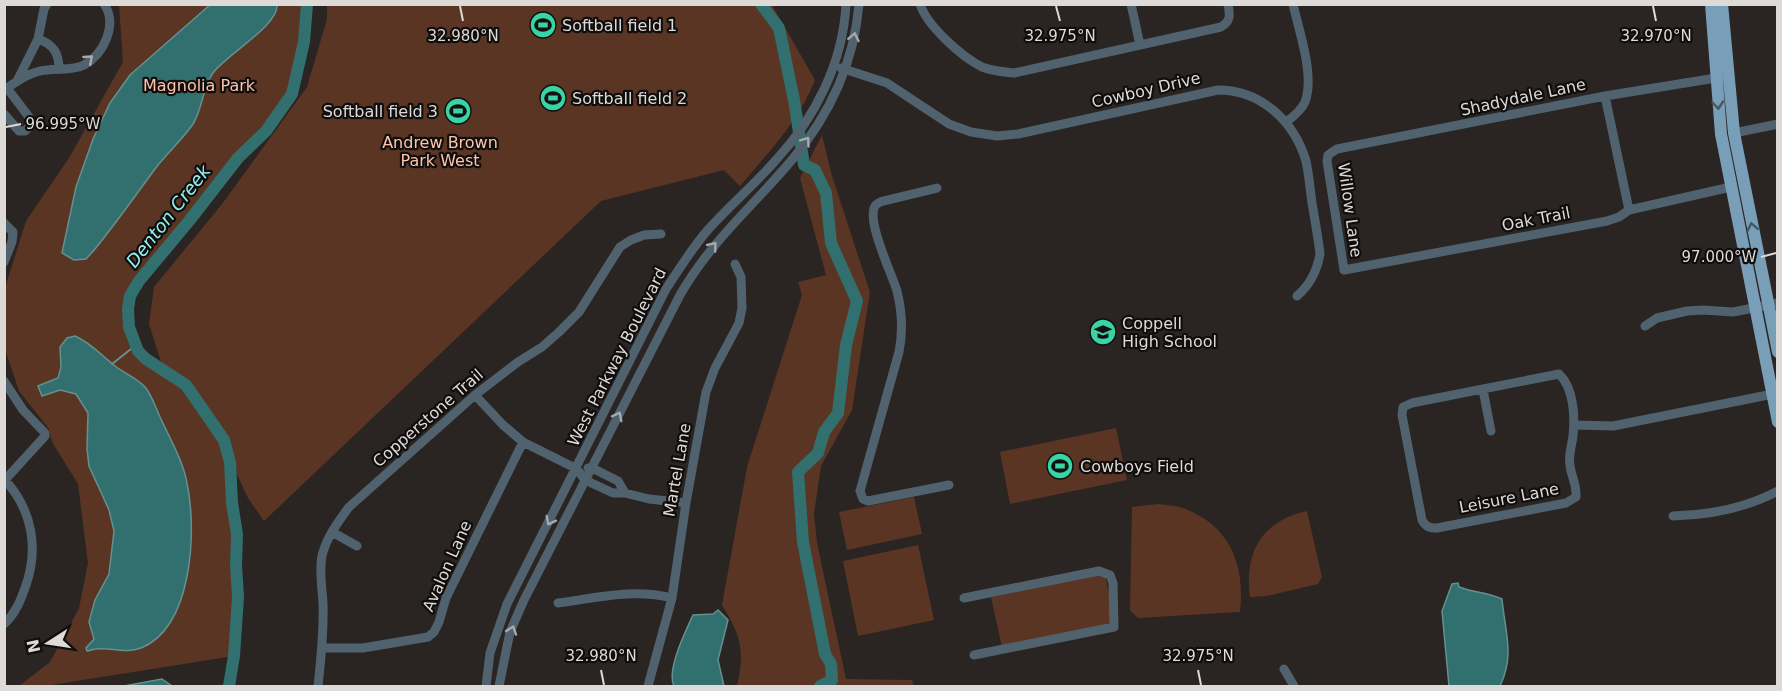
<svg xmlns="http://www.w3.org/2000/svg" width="1782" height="691" viewBox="0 0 1782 691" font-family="'DejaVu Sans',sans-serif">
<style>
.green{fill:#5b3524}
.water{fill:#31706f;stroke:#65908e;stroke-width:1.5}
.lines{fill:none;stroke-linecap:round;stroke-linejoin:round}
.stream{stroke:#65908e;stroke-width:2}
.river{stroke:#31706f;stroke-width:12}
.minor{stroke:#50626e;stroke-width:9}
.major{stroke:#799eb7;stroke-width:12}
.oneway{stroke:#a5aaae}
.oneway2{stroke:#445662}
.ticks{fill:none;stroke:#dedad8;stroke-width:2}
.labels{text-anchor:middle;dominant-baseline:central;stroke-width:4.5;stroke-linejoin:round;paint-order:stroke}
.poi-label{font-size:16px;fill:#dedad8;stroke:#100e0d;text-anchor:start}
.park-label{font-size:16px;fill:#fec4ab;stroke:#100e0d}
.street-label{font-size:16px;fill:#dedad8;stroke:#100e0d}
.water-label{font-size:18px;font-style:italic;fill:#8ff3f2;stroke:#100e0d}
.ticks-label{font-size:15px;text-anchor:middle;fill:#dedad8;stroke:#100e0d;stroke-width:4.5;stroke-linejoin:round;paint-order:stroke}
</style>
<rect width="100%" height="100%" fill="#2a2422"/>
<path class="green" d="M119 5H307L304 42 292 94 266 131 238 158 189 221 139 281 130 296 129 327 138 351 146 359 171 376 162 365 149 324 154 287 222 204 307 87 327 19V5H772L815 80C799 121 768 153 740 186L724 170 601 201 264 521 248 498 229 457 232 503 237 534 236 565 238 597 234 656 45 686H19L50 662 79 608 88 563 78 484 52 442 49 429 19 391 5 349V288L26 221 69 158 123 62Z
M822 135 832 176 870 292 852 410 821 466 814 514 817 543 846 679 912 680 914 686H737C745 650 741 636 722 605L747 467 802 295 798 282 826 275 800 178Z
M1116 428 1127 480 1010 504 1000 452Z
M914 497 922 534 847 550 839 512Z
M1158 504C1167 505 1178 506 1186 509 1232 528 1245 567 1240 612L1138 618 1130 610 1132 507Z
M1307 511 1322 577 1318 584 1267 596 1250 597C1244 553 1261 521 1307 511Z
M918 545 934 620 858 636 843 561Z
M1105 574 1115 625 1002 647 991 597Z"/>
<path class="water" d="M211 4 277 5C279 25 226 55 213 73 202 88 203 108 193 124 182 140 167 153 155 169 135 196 116 223 95 249L86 259 74 260 62 253 76 187 93 139 110 103 130 75Z
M75 336C91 343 101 355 115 366 124 373 137 378 145 387 152 395 156 409 161 419 170 439 183 461 187 483 197 530 193 627 141 648 126 654 110 647 96 649 93 649 90 651 87 651L86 648 94 639 89 622 95 600 109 574 114 531 109 510 89 466 87 449 88 413 76 394 60 390 42 396 38 386 58 378 61 367 60 347 67 338Z
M1458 583 1459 587C1475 593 1487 592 1502 599 1505 632 1515 655 1500 686H1449L1442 611 1452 584Z
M718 610 728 620 718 660 724 686H674C666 671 686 630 693 615L713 614Z
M162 679 172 686H124Z"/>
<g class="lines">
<path class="stream" d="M112 364 136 345"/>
<path class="river" d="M761 4 779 28 794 100 804 165 815 170 826 193 831 243 857 301 846 345 838 413 824 432 818 453 798 472 803 542 825 654 831 664 832 680 820 686
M229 686 234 656 238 597 236 565 237 534 232 503 230 462 224 440 186 385 146 359 138 351 129 327 128 309 130 296 139 281 189 221 238 158 266 131 292 94 304 42 307 4"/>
<path class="minor" d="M920 4C927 26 962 57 982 67 992 71 1003 72 1014 73L1221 27C1231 21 1230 15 1228 4
M1131 4 1140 45
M38 39C53 44 59 53 59 69
M841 68 887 83 949 124 971 132 997 136 1018 134 1218 90C1261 90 1294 121 1306 161 1309 175 1310 189 1312 203 1315 220 1318 237 1320 254 1317 271 1310 285 1297 296
M1722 77 1605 96 1337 149 1328 155 1327 161 1344 270 1607 221 1619 217 1629 210 1731 187
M17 81 38 39 44 9 47 4
M4 90C17 81 31 71 47 70 59 68 72 71 84 65 104 54 118 24 104 4
M1605 96 1629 210
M4 114 19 131H25L31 125 29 117 7 88
M1286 122C1293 117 1301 111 1305 102 1315 75 1299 32 1293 4
M1734 133 1778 124
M937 188 883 201C880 202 877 203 875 206 866 221 892 274 897 291 902 311 903 332 899 352L860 491 863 499 868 501 949 485
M4 223 13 232 12 242 4 262
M1645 326 1657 318 1687 311 1703 310 1733 312 1778 303
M1559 374C1574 388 1575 417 1573 436 1572 445 1568 456 1570 465 1571 476 1577 485 1576 497L1566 503 1437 528C1429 528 1426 527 1422 520L1402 415 1403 407 1412 403Z
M4 381 23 410 45 433V436L4 481
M1483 390 1491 431
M475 395 503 425 523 442 577 469 585 480 613 493H625L649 499 686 503
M1574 425 1613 426 1778 393
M588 468H592L618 481 625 493
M1673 516C1710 515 1744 509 1778 491
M332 532 357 546
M964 598 1099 571 1110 575 1113 583 1114 627 974 655
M558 603C597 598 633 588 672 598
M4 624C15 614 20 602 25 588 39 550 33 511 5 480
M322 648H363L428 637 434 632 439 622 446 598 523 442
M1284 669 1294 686
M318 686C321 659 324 631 323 603 322 587 319 571 322 556 326 538 338 522 349 507L475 395 518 362 542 347 559 332 579 312 620 247 631 240 644 235 661 234
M486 686 490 653 507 604 666 289C679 269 691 250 706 232 728 207 754 185 776 160 815 118 843 63 846 4
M499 686 510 632 524 600 680 295C711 241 752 207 791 161 829 116 854 63 859 4
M648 686 672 598 686 503 706 392 715 368 739 323 742 308 741 277 735 264"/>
<path class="major" d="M1711 4 1721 134 1778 422
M1722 4 1734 133 1778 352"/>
</g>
<defs><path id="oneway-chevron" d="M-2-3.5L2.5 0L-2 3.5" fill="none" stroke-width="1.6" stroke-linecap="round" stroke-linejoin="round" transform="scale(1.5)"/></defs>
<g class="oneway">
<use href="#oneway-chevron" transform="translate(854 37) rotate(-78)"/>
<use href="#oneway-chevron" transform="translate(89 59) rotate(-41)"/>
<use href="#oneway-chevron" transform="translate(806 141) rotate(-54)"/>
<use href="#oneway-chevron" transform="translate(713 246) rotate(-51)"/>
<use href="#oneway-chevron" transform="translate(618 416) rotate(-63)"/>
<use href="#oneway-chevron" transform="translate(550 521) rotate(117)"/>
<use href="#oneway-chevron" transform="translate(512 630) rotate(-71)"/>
</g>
<g class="oneway2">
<use href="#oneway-chevron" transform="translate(1718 105) rotate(85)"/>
<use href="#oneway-chevron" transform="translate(1752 227) rotate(-101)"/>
</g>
<path class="ticks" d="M460 6 463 21M1056 6 1060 21M1653 6 1656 21M6 127 21 124M1761 257 1776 253M601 670 604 685M1198 670 1201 685"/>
<defs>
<symbol id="stadium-disc" viewBox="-11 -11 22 22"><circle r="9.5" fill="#39d4a5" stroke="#100e0d"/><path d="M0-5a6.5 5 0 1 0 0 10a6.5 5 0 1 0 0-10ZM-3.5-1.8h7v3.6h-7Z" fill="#111"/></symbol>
<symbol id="school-disc" viewBox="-11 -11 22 22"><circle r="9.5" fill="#39d4a5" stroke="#100e0d"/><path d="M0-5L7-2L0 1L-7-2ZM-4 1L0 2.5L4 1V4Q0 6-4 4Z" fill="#111"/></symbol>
</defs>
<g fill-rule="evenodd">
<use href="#stadium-disc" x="528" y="10" width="30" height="30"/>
<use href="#stadium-disc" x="538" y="83" width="30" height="30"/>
<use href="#stadium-disc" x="443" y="96" width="30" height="30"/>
<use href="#school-disc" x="1088" y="317" width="30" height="30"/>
<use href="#stadium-disc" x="1045" y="451" width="30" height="30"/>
</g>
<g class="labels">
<g class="poi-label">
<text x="562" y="25">Softball field 1</text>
<text x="572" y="98">Softball field 2</text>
<text x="438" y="111" text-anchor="end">Softball field 3</text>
<text x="1122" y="323">Coppell<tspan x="1122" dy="18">High School</tspan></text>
<text x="1080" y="466">Cowboys Field</text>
</g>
<g class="park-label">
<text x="199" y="85">Magnolia Park</text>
<text x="440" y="142">Andrew Brown<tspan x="440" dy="18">Park West</tspan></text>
</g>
<g class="street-label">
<text transform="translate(1146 90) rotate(-13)">Cowboy Drive</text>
<text transform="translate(1523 97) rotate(-12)">Shadydale Lane</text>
<text transform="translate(1350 210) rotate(82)">Willow Lane</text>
<text transform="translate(1536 219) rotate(-11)">Oak Trail</text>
<text transform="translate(617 357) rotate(-63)">West Parkway Boulevard</text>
<text transform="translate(428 418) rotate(-41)">Copperstone Trail</text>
<text transform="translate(677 470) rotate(-80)">Martel Lane</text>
<text transform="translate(1509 498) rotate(-11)">Leisure Lane</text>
<text transform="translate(447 566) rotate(-66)">Avalon Lane</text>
</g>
<g class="water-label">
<text transform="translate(168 216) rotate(-52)">Denton Creek</text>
</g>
</g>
<g class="ticks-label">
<text x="463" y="41">32.980°N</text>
<text x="1060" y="41">32.975°N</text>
<text x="1656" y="41">32.970°N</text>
<text x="63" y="129">96.995°W</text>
<text x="1719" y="262">97.000°W</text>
<text x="601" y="661">32.980°N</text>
<text x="1198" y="661">32.975°N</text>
</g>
<rect width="1782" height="691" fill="none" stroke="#dedad8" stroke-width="12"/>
<g transform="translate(48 643) rotate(258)" stroke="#100e0d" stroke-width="4.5" paint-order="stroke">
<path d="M0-4.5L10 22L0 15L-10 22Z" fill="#dedad8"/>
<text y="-9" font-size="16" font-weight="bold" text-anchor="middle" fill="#dedad8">N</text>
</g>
</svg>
